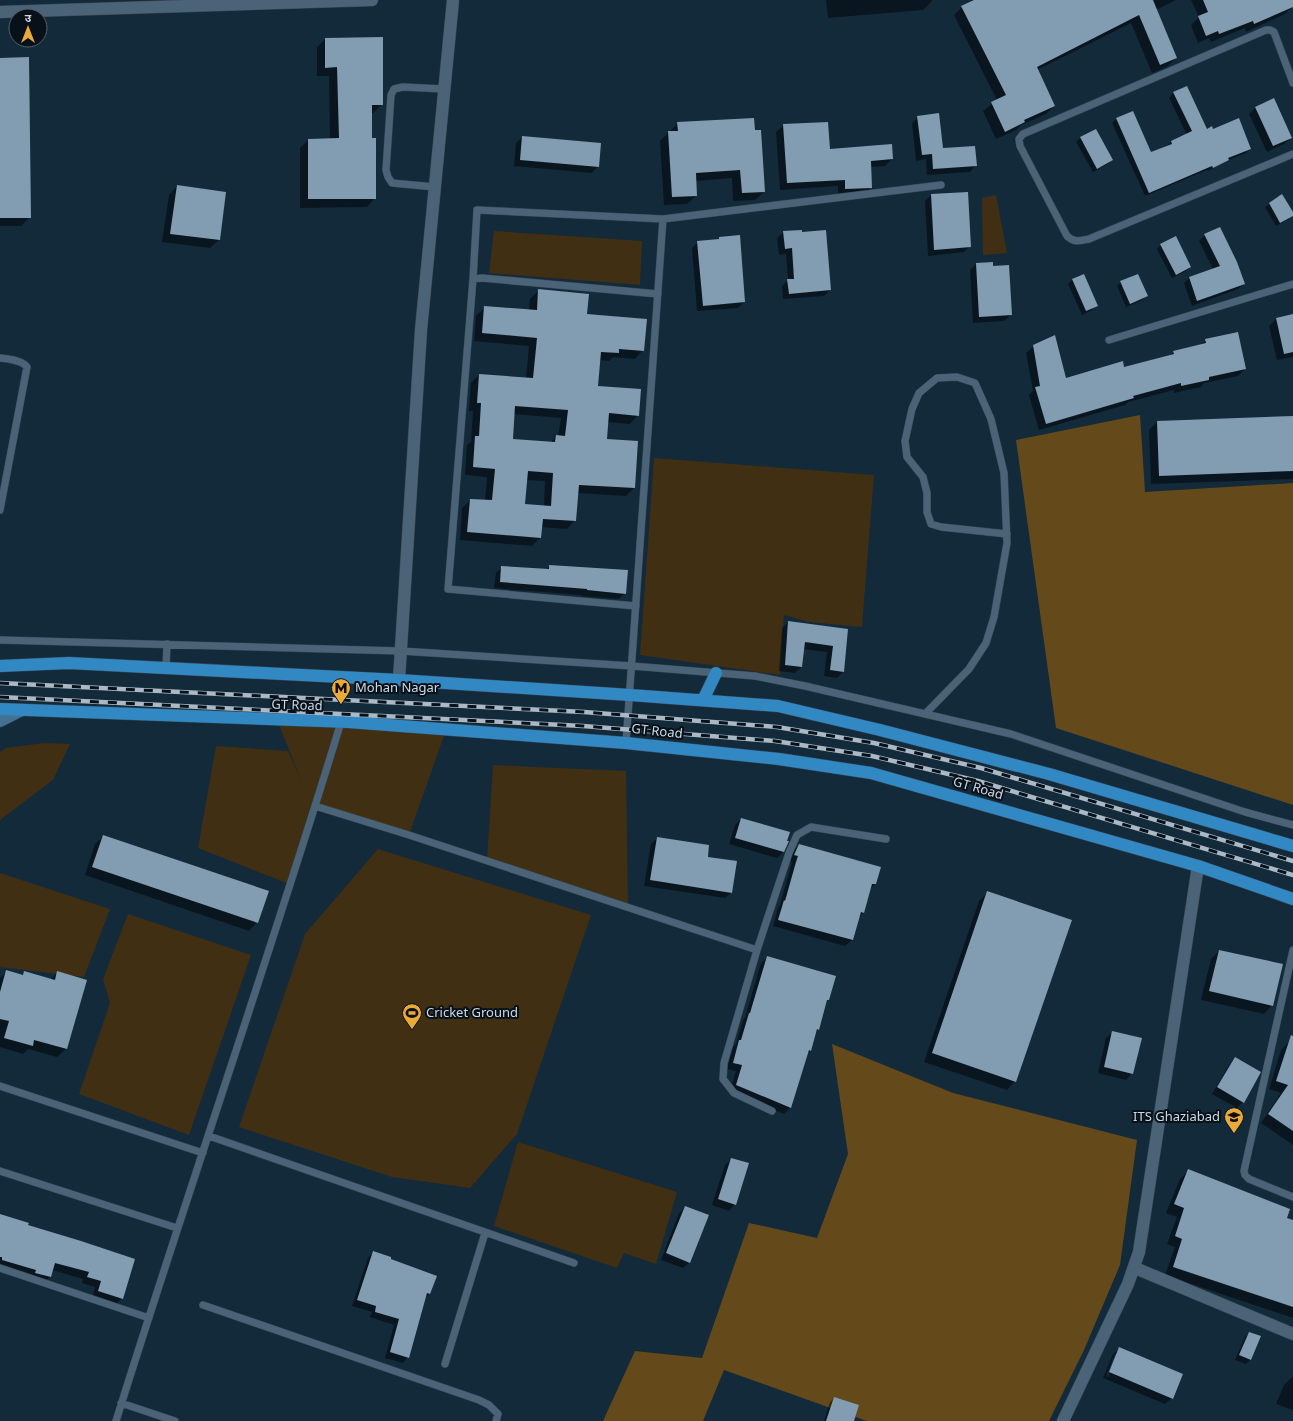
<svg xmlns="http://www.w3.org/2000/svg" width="1293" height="1421" viewBox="0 0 1293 1421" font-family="Georgia,'Noto Sans Devanagari',serif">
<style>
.green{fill:#402f13}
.forest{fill:#64491a}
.shadow{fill:#0007;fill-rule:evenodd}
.building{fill:#829cb1;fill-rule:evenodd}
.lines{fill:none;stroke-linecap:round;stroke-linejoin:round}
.service-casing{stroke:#354654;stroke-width:8}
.minor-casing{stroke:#354654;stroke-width:13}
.secondary-casing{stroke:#354654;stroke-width:13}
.trunk-casing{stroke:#354654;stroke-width:13}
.service{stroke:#4b6377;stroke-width:7}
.minor{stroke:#4b6377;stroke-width:12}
.secondary{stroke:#427193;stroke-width:12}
.trunk{stroke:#3288c2;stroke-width:12}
.rail-casing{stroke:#aab9c5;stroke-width:4.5}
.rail{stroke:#081119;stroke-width:3;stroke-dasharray:9;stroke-linecap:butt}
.labels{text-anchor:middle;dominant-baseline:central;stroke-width:4;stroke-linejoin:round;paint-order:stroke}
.poi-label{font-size:13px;fill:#cddae5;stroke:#081119;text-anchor:start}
.street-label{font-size:13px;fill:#cddae5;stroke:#081119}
</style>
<rect width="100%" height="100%" fill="#132a3a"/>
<path class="green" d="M996 195 1007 253 983 255 982 198Z
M494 231 642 241 640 285 489 273Z
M654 458 874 475 862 627 809 622 784 615 780 675 640 655Z
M277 720 446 730 409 835 312 804 289 884 198 848 216 746 288 751 302 782Z
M44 743 70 744 53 780 0 820V752L6 748Z
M493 765 626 771 628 904 487 860Z
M378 849 591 915 517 1134 470 1188 392 1177 239 1127 305 934Z
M0 873 110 909 84 977 0 967Z
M128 914 251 955 189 1135 79 1094 110 1003 103 979Z
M518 1142 677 1192 656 1264 624 1253 617 1268 494 1226Z"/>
<path class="forest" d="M1140 415 1145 492 1293 483V805L1056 728 1016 440Z
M832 1044 953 1093 1137 1140 1120 1265 1084 1350 1049 1421H867L724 1370 703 1421H603L635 1351 702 1358 749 1223 817 1238 848 1154Z"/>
<path class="shadow" d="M826 0H932V1L923 10 828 18Z
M976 0H1176L1156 10 1176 58 1168 66 1152 73 1131 23 1037 70 1054 106 1046 114 1021 125 1016 130 996 139 983 111 997 100 954 15 962 7Z
M1191 0H1290L1293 6 1285 14 1246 32 1245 28 1211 42 1209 38 1198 43 1191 25 1199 17Z
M325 39 382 104 373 113H371V139L375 198 367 207 300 208V148L308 140 330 139 329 76H317V47Z
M0 59 30 217 21 226H0Z
M1186 87 1207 130H1213L1250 149 1246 153 1226 161 1208 171 1207 170 1145 196 1112 123 1116 119 1132 112 1151 154 1167 146 1171 142 1187 135 1169 98 1173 93Z
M1273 100 1291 138 1284 144 1267 152 1249 114 1255 108Z
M918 117 942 149 976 165 970 172 927 175 926 159 916 161 912 123Z
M753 119 764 192 755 200 733 201 732 178 695 181 696 196 687 204 664 205 660 141 678 123Z
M784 125 829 150 891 145 892 159 885 166 870 167 871 187 864 194 838 196V186L780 190 776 132Z
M1095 130 1112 160 1108 164 1093 172 1076 142 1080 138Z
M522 137 598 166 592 173 514 166 516 143Z
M177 186 219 240 210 248 162 242 169 195Z
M931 195 970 246 964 252 928 256 925 201Z
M1282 196 1293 215 1289 219 1276 226 1265 207Z
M784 232 830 290 824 296 783 299 782 286 788 280 786 254 779 255 777 238Z
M1205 235 1244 284 1238 289 1192 306 1184 283 1189 278 1213 269 1199 241Z
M719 238 744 302 738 308 697 311 692 248 698 242 716 241Z
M1161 245 1190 267 1186 271 1172 278 1157 249Z
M976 264 1011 315 1004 321 973 323 970 270Z
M1083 275 1096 306 1092 310 1082 315 1068 284 1072 280Z
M1121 282 1146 296 1142 300 1126 307 1117 286Z
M539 290 586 315 643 350 635 359 613 357 609 361 599 360 597 386 638 415 630 424 608 422 606 440 634 488 626 496 577 493 575 520 567 529 541 527 540 538 532 546 460 540 462 508 471 500 485 501 487 477 465 475 467 445 471 442 473 411H469L471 383 479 375 526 379 529 346 474 341 476 316 485 307 529 311 530 299ZM514 414 561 418 558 437H556L550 443 512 440ZM526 480 545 481 544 506 524 505Z
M1293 315V357L1277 360 1269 326 1276 319Z
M1206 340 1245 369 1238 376 1204 383 1201 387 1174 393V390L1128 402 1125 405 1039 430 1029 395 1033 391 1026 353 1034 346 1066 379 1124 368 1169 356 1174 352 1200 346Z
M1293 417V479L1151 484 1149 430 1157 422Z
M550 566 625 593 619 599 581 596V595L494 588 496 573 502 567 546 570Z
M788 622 847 630 843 672 837 678 824 676 827 652 803 649 801 667 795 673 779 671 782 628Z
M741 819 783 852 777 858 729 844 735 825Z
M104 836 257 922 249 931 85 875 95 844Z
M657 838 706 858 731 893 725 898 644 886 651 844Z
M799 845 875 884 870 889 863 913 858 918 852 940 845 946 773 926 778 908 780 905 792 862 788 861 793 851Z
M988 892 1015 1081 1007 1090 924 1062 979 901Z
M1219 951 1272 1005 1264 1014 1201 1000 1211 959Z
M768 957 828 999 826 1002 818 1029 815 1033 810 1051 807 1054 790 1108 784 1114 730 1091 736 1071 727 1069 733 1047 736 1044 743 1020 745 1018 761 963Z
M7 971 21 976 25 972 50 980 58 972 86 981 66 1049 57 1057 28 1049 23 1054 0 1047V978Z
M1113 1032 1132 1073 1126 1080 1098 1073 1106 1038Z
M1289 1042 1293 1044V1145L1261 1123 1281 1093 1269 1089 1281 1050Z
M1235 1059 1243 1102 1237 1108 1212 1094 1229 1065Z
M732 1159 735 1204 729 1211 712 1205 725 1165Z
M1188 1171 1293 1221V1318L1165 1275 1175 1247 1167 1244 1177 1217 1166 1213 1180 1179Z
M685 1207 690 1262 683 1268 661 1260 679 1213Z
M0 1215 27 1226 81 1242 122 1298 116 1304 92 1298 95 1287 82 1283 83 1279 52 1270 50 1277 44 1283 0 1267Z
M373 1252 435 1276 429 1294 425 1298 408 1357 403 1363 385 1358 394 1325 370 1317 372 1312 352 1306 368 1258Z
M1249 1333 1260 1337 1250 1360 1246 1364 1235 1360 1245 1337Z
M1120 1348 1172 1398 1165 1404 1103 1378 1113 1354ZM1115 1354H1117L1108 1377 1106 1376Z
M1293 1375V1410L1276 1404 1284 1385 1290 1379H1291Z
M834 1398 853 1421H824L830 1402Z"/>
<path class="building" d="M974 0H1153L1177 58 1160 65 1139 15 1037 67 1055 106 1024 120 1025 122 1005 132 991 102 1006 95 961 6Z
M1203 0H1293V7L1254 24 1253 21 1219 34 1218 31 1206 36 1198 16 1208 12Z
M383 37V105H372V138H376V199H308V139L339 138 337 67 325 68V38Z
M29 57 31 218H0V58Z
M1187 86 1207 129 1212 126 1213 129 1239 118 1251 149 1228 158 1229 160 1213 168 1212 166 1149 193 1116 118 1133 111 1151 152 1172 144 1171 141 1192 131 1173 92Z
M1274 98 1292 138 1273 146 1255 107Z
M939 113 943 148 975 146 977 166 933 169 932 154 922 155 917 116Z
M754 118 755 130H761L765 192 742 193 740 170 696 173 697 196 672 197 668 131H678L677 122Z
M828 122 830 149 892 144 893 159 871 161 872 188 845 189V180L787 183 783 124Z
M1096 129 1113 160 1097 169 1080 137Z
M522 136 601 143 599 167 520 160Z
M177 185 226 192 220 240 170 234Z
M968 192 971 247 934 250 931 194Z
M1282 194 1293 212V216L1280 223 1269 203Z
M1220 227 1237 262 1245 284 1197 301 1189 277 1220 266 1204 234Z
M802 230V232L826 230 831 290 789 294 787 279H794L792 248 785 249 783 231Z
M740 235 745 302 703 306 697 241 719 239V237Z
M1176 236 1191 267 1176 275 1160 244Z
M993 262V266L1009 265 1012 315 979 317 976 263Z
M1084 274 1098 306 1086 311 1072 279Z
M1138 274 1148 296 1130 304 1120 281Z
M538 289 589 294 587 314 647 319 644 351 619 349V353L601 352 598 386 641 389 639 416 609 413 607 439 638 441 635 488 579 485 576 521 543 519 541 538 467 532 470 499 492 500 495 469 473 467 475 436H479L481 403H477L479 374 533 378 537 338 482 333 484 306 537 310ZM515 406 568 410 565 436 556 435 555 442 513 439ZM528 471 553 473 551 506 525 504Z
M1293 314V352L1284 354 1276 318Z
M1238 332 1246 369 1209 377V380L1181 386V383L1133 396 1134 398 1046 424 1035 387 1040 386 1033 345 1055 335 1066 378 1123 361 1124 367 1174 354 1173 351 1206 343 1205 339Z
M1293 416V471L1159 476 1157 421Z
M549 565 628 570 626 594 587 590V589L500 582 501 566 549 569Z
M788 621 848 629 844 672 830 670 833 646 805 642 802 667 785 665Z
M741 818 790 832 787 841H789L784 852 735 838Z
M103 835 269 891 258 923 92 867Z
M657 837 709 845 708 857 737 861 732 893 650 880Z
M799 844 881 867 876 884H872L864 913 861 912 853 940 778 920 784 900 785 901 796 862 798 856 794 855Z
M987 891 1072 920 1016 1082 932 1053Z
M1219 950 1283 964 1273 1006 1209 991Z
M767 956 836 976 829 1000H827L819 1030 817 1029 811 1051 809 1050 791 1108 736 1085 742 1065 733 1063 739 1040H741L749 1013H750Z
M6 970 23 975 24 971 55 980 57 971 87 980 67 1049 34 1040 33 1046 4 1038 9 1021 0 1019V992Z
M1112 1031 1142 1038 1133 1074 1104 1067Z
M1291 1035 1293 1036V1131L1268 1114 1288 1085 1276 1081Z
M1235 1057 1261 1072 1244 1103 1217 1087Z
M731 1158 749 1163 736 1205 718 1199Z
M1188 1169 1290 1209 1287 1218 1293 1220V1307L1173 1267 1182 1239 1175 1236 1184 1208 1174 1204Z
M685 1206 709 1215 690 1263 666 1253Z
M0 1214 29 1223 28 1225 81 1241 135 1259 123 1299 98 1291 101 1281 87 1277 89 1272 55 1263 51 1277 35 1273 36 1270 2 1260V1257H0Z
M373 1251 391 1257V1259L437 1276 430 1294 427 1293 409 1358 390 1352 399 1319 375 1312 376 1306 357 1300Z
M1249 1332 1261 1336 1251 1360 1239 1355Z
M1119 1347 1183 1374 1173 1399 1109 1372Z
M834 1397 859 1405 854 1421H826Z"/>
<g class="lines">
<defs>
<path id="service" d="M1293 83 1274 32 1270 30H1266L1023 134 1019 139 1020 146 1067 236C1075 243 1079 241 1089 239L1293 154
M435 187 392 183 388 177 386 170 391 95 394 89 403 87 444 89
M473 279 482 278 658 294
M1109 340 1293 284
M0 358C8 359 22 360 27 367L0 510
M636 606 448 589 473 279 477 210 663 219 941 185
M0 640 401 651 632 666 755 676 805 686 1011 734 1245 812 1293 825
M166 668 167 644
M925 714 969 669 986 643 994 617 1007 543 1004 473 991 419 975 383 957 377 937 378 919 393 912 409 905 441 907 457 923 477 927 493V512L931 524 941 527 1007 534
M626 743 663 219
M315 806 409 835 757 950
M1293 950 1244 1171 1245 1175 1249 1179 1293 1197
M0 1086 203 1153
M772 1111 734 1093 723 1079 724 1063 757 950 789 853 797 835 811 827 886 839
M209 1136 574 1263
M0 1171 177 1228
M0 1268 149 1318
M203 1305 479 1400 489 1405 498 1414 496 1421
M445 1364 485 1233
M121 1403 175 1421
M116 1421C189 1187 270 956 341 722"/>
<path id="minor" d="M0 12 372 0
M399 680 421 330 453 0
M1135 1268 1293 1334
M1063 1421 1128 1284 1139 1252 1198 866"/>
<path id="secondary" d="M0 721 22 710"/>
<path id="trunk" d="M0 666 69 663 399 680 630 695 778 706 880 730 1049 774 1293 846
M703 700 716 673
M0 709 348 722 626 743 779 759 871 773 1198 866 1293 899"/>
</defs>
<use href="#service" class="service-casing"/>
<use href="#minor" class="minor-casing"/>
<use href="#secondary" class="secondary-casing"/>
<use href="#trunk" class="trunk-casing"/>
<use href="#service" class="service"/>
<use href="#minor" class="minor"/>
<use href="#secondary" class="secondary"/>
<use href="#trunk" class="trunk"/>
<defs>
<path id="rail" d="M0 683 584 712 777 727 874 743 981 768 1293 861
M0 697 583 726 775 741 872 756 978 781 1293 875"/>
</defs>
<use href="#rail" class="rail-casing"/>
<use href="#rail" class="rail"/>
</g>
<defs>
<symbol id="metro-pin" viewBox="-11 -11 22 30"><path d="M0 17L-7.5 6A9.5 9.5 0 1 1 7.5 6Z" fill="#eaaa38" stroke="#081119"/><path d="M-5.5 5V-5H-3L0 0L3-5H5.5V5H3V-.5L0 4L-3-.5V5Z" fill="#111"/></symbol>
<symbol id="stadium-pin" viewBox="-11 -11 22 30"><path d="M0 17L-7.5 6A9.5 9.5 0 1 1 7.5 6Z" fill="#eaaa38" stroke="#081119"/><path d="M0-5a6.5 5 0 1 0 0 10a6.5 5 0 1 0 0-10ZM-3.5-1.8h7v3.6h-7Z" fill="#111"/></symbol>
<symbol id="university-pin" viewBox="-11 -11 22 30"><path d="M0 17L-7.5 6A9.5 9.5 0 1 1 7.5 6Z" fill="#eaaa38" stroke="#081119"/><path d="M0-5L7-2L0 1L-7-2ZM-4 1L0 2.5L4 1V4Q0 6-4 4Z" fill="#111"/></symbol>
</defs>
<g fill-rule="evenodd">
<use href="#metro-pin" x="330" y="677" width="22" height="30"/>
<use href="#stadium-pin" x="401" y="1002" width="22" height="30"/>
<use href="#university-pin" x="1223" y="1106" width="22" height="30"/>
</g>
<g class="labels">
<g class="poi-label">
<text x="355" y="688">Mohan Nagar</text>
<text x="426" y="1013">Cricket Ground</text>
<text x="1220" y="1117" text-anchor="end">ITS Ghaziabad</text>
</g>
<g class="street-label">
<text transform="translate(297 706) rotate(2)">GT Road</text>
<text transform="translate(657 732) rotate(6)">GT Road</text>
<text transform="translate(978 789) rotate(16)">GT Road</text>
</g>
</g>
<g transform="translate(28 28)"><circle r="19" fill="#081119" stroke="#57616b"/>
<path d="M0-3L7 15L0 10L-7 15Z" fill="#eaaa38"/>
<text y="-6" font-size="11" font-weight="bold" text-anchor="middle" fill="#cddae5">उ</text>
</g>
</svg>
